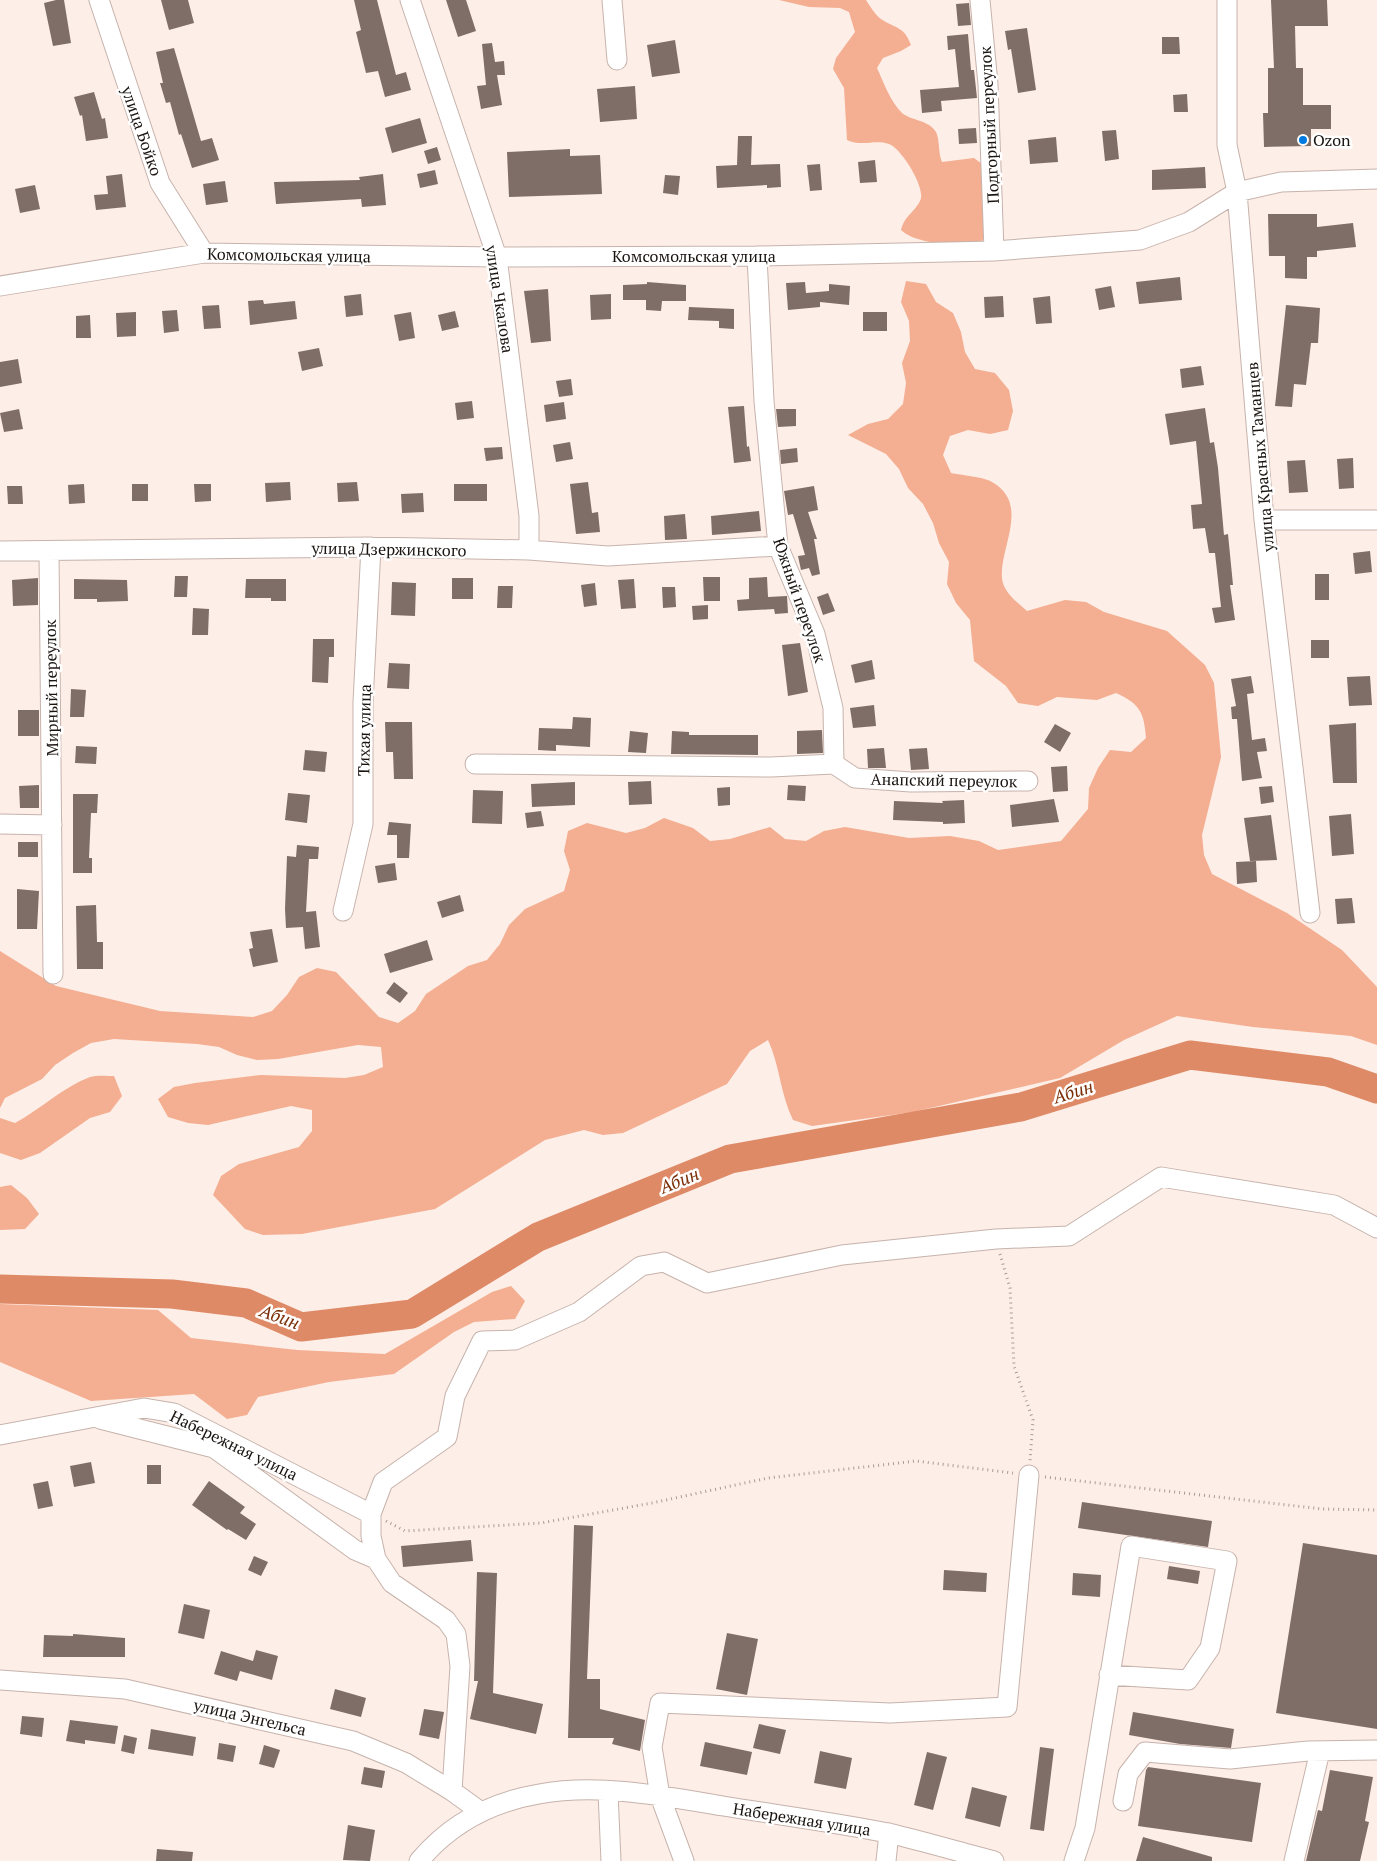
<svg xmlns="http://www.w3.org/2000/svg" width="1377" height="1861" viewBox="0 0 1377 1861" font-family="'PT Serif',serif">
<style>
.forest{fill:#f4ae91}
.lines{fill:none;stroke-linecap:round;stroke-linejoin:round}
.river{stroke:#df8a67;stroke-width:29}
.building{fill:#7e6e67}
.minor-casing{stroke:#c6b3ac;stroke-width:21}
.path{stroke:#a89c97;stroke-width:3;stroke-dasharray:1 4;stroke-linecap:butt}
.minor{stroke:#fff;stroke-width:19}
.poi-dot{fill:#0079e0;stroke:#fff;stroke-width:2}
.labels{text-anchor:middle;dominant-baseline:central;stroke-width:5;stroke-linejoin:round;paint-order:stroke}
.street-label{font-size:16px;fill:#1a1411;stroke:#fff}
.poi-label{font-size:16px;fill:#1a1411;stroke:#fff;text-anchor:start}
.water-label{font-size:18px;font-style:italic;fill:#7b2f07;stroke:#fff}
</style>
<rect width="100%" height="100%" fill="#fdeee7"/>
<path class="forest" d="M779 0H866C870 6 875 15 881 19 896 29 904 26 911 45L901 51 883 58 877 68C884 83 890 101 902 113 912 121 929 120 936 132 940 140 938 153 942 162L974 158 982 164 987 233 982 241C961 247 917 245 901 230 905 215 914 213 920 201 927 189 901 148 889 144 875 139 862 147 847 140L844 88 833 69 836 58 855 32 849 12 840 8 809 7Z
M906 281 926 284 936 302 953 313 961 332 965 352 975 369 995 373 1009 390 1013 411 1008 430 990 434 968 430 950 436 943 455 951 473C961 475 984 477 992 482 1031 504 999 548 1002 578 1003 592 1017 602 1027 611L1065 600 1086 602 1104 612 1167 631 1205 665 1214 683 1221 757 1202 835 1204 855 1212 874 1287 913 1342 950 1377 987V1045L1351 1036 1253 1027 1177 1016 1124 1040 1060 1078 913 1112 812 1126 793 1120C780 1093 780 1066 768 1040L750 1051 727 1084 623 1133 603 1135 584 1130 545 1140 435 1209 302 1234 263 1235 245 1229 213 1195 221 1176 239 1164 299 1147 312 1131V1110L291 1106 208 1125 188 1123 168 1117 158 1099 174 1087 195 1083 261 1075 345 1078 364 1075 383 1067 381 1047 358 1045 278 1059 257 1060 237 1055 219 1047 197 1044 114 1039 91 1043 73 1053 55 1065 42 1079 5 1098 0 1108V951L56 986 160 1011 253 1017 272 1011 287 995 299 977 317 968 336 972 379 1017 398 1023 415 1011 426 994 468 966 487 960 500 944 509 925 525 909 564 891 570 870 564 851 568 831 587 823 626 833 645 828 664 818 693 828 710 841 730 839 770 827 785 839 806 841 824 831 845 827 909 838 950 836 979 841 998 850 1061 841 1088 809 1089 788 1098 768 1110 750 1131 752 1146 738C1144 712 1140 704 1116 693L1097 700 1057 697 1038 706 1018 703 1006 686 974 661 970 620 956 603 947 584 949 562 939 543 933 523 923 504 908 488 899 469 886 454 848 435 868 424 888 419 903 404 906 383 902 363 910 341 909 321 901 302Z
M114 1076 122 1096 110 1112 90 1118 40 1153 21 1160 0 1153V1118L15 1123C41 1109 63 1087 90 1077 97 1075 107 1076 114 1076Z
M11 1185 27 1198 39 1214 25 1229 0 1230V1187Z
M511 1286 525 1301 515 1319 474 1322 454 1332 394 1374 329 1382 258 1397 247 1415 227 1419 194 1394 91 1401 0 1362V1304L158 1310 191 1338 297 1350 385 1354 492 1292Z"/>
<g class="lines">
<path class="river" d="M0 1289 172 1294 246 1303 301 1327 412 1314 538 1237 730 1159 1021 1107 1190 1055 1328 1072 1377 1089"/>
</g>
<path class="building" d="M56 0H64L71 43 53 46 44 3Z
M161 0H188L194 23 169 30Z
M354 0H377L396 75 406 72 411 90 385 97 378 71 366 73 356 32 361 30Z
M446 0H466L476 31 458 37Z
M1271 0H1327L1328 26H1295L1296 68H1303V105H1331V129H1311V146L1264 147 1263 113H1268V68H1274Z
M969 3 971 25 958 26 956 4Z
M1027 28 1036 90 1018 93 1011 49 1008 50 1005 31Z
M968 34 971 70H974L977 98 941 101 942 111 922 113 920 90 959 87 955 49 948 50 947 36Z
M1162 37H1179L1180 54H1162Z
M675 40 680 73 652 77 647 45Z
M492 43 495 62 504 61 505 75H497L502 105 481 109 477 86 486 85 482 44Z
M174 48 201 141 212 138 219 160 192 168 181 134 179 135 170 102 166 103 160 83H163L156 52Z
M635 86 637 119 600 122 597 89Z
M94 92 102 119 105 118 108 138 86 141 82 115 80 116 74 97Z
M1187 94 1188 112H1174L1173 95Z
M420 118 427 143 392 153 385 128Z
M976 128 977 143 959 144 958 129Z
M1116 130 1119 159 1105 161 1102 131Z
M738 136H752L751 165 780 164 781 187 767 188V185L717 188 716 166 737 165Z
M1056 137 1058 162 1030 164 1028 140Z
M437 147 441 160 428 164 424 151Z
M570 149V156L600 155 602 194 509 197 507 152Z
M875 160 877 182 860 183 858 162Z
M820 164 822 190 810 191 807 165Z
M1205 167 1206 188 1152 190V170Z
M435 170 438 184 420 188 417 174Z
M122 174 126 207 96 210 94 195 108 194 106 176Z
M383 174 386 205 362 207 361 199 276 204 274 182 360 180 359 177Z
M665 175 680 176 678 195 663 193Z
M225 181 228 202 206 205 203 184Z
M35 185 40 209 20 213 15 189Z
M1268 214H1317V227L1353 223 1356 247 1317 251V257H1307V279L1285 278V256H1269Z
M1180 277 1182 300 1139 304 1136 282Z
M647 282 686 285V301H662L661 311 646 310V300H623V285L647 284Z
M805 282 806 293 829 291V284L850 286 849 305 820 302V307L788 310 786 283Z
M1111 286 1115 307 1099 310 1095 289Z
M548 289 551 341 531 343 524 291Z
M361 294 363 315 346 317 344 296Z
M611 294V319L591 320 590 295Z
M1003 296 1004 317 985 318 984 297Z
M1050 296 1052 323 1036 324 1033 298Z
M263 300 264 304 295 301 297 319 250 325 248 301Z
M219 305 221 328 204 329 202 306Z
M1286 305 1320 308 1318 343H1311L1306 385 1294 384 1292 407 1275 406Z
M689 307 734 309V329L719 328V321L688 320Z
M177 310 179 331 164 333 162 311Z
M455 311 459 327 442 331 438 315Z
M136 312V336L117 337 116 313Z
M411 312 415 338 399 341 394 315Z
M863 312H887V331H863Z
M90 315 91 338H76V316Z
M319 348 323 366 302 371 298 352Z
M18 359 22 383 0 387V362Z
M1201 366 1204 385 1182 388 1180 369Z
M571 379 573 395 559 397 556 381Z
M472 401 474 418 457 420 455 403Z
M564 402 566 419 546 422 544 405Z
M744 406 747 447 749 446 751 461 734 463 728 407Z
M1205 408 1210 443 1214 442 1218 468 1224 535 1228 534 1233 585H1230L1235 620 1215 623 1212 608 1221 607 1215 553H1209L1205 528 1193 529 1191 505 1202 504 1196 441 1170 445 1165 414Z
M19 409 23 429 4 432 0 413Z
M776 409H796V426L778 427Z
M570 442 573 459 556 462 553 445Z
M502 447 503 459 486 461 484 448Z
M797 448 798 462 781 464 780 450Z
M1353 458 1354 488 1339 489 1337 459Z
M1305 460 1308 492 1289 493 1287 461Z
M290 482 291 500 266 502 265 483Z
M357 482 359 501 338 502 337 483Z
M588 482 592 513 598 512 600 532 576 534 570 484Z
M84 484 85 503 69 504 68 485Z
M132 484H148V501H132Z
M194 484H211V501L195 502Z
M454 484H487V501H454Z
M7 486H22L23 504H8Z
M814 486 818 510 808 512 817 539H814L820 574 812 576 809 568 801 570 798 556 805 555 793 514 788 515 784 491Z
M423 493 424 512 402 513 401 494Z
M759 511 761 531 712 535 711 516Z
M685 514 687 539 665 540 664 516Z
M1370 551 1372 572 1355 574 1353 553Z
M1315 574H1329V600H1315Z
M175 576H188L187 597H174Z
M703 577H720V601H704Z
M767 577 768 597 787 596 788 613 775 614 774 609 738 611 737 600 749 599V578Z
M38 578V605L13 606 12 580Z
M452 578H473V599H452Z
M74 579 127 580 128 601 97 602V599H74Z
M246 579H286V601H271V598H245Z
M634 579 636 608 621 609 618 580Z
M392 582 416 583 415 616 391 615Z
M595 583 597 605 584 607 581 585Z
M498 586H513L512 608H497Z
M662 587H675L676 607 663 608Z
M828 593 835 611 823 615 817 597Z
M708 605V619L693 620 692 606Z
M193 608 209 609 208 635H192Z
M313 639H334V657H329L328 683 312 682Z
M1311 640H1329V658H1311Z
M800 643 808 692 788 696 782 645Z
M872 660 875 679 855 683 851 665Z
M389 663 410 664 409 689 387 688Z
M1251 676 1254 693 1247 694 1252 740 1265 738 1267 751 1257 752 1262 778 1242 781 1237 719H1232L1231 707 1236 706 1231 679Z
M1370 676 1372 705 1349 706 1347 677Z
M71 689 86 690 84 717H70Z
M874 705 876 726 853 728 850 708Z
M18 710H39V736H18Z
M573 717 591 718 590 747 556 745V751L538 750 539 728 572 729Z
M385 722H412L413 779H394L393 752H386Z
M1356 723 1357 783H1333L1329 725Z
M1055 724 1071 733 1060 752 1044 742Z
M822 730 823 753 797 754V731Z
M630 731 648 733 646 753 628 752Z
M672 731 689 732V735H758V755L671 754Z
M76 746 97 747 96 764 75 763Z
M884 748 886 768H868L867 749Z
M927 748 929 769 911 770 909 749Z
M305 750 327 752 325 772 303 770Z
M1067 766 1068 791 1053 792 1051 767Z
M651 781 652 804 629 805 628 782Z
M575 782V805L532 807 531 784Z
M39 785V808H20L19 786Z
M788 785 806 786 805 801 787 800Z
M1272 786 1274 802 1261 804 1259 787Z
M730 787V805L718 806 717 788Z
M473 790 503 791 502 824 472 823Z
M288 793 310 795 307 823 285 820Z
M73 794H98L97 813H91L89 858H92V873H73Z
M1054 799 1059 822 1012 827 1010 805Z
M964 800 965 823 943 824V822L893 820 894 801 943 803 942 801Z
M541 811 544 826 527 828 525 813Z
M1351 814 1354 854 1332 856 1329 816Z
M1271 815 1277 860 1250 861 1244 818Z
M389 822 411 824 409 858H397V835H387Z
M18 842H38V857H18Z
M297 845 319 847 318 859H309L306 912 316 911 320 947 305 949 303 927 286 928 285 909 287 856 296 857Z
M1256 861 1257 882 1237 884 1236 862Z
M395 863 397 880 378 883 375 866Z
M17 889 39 891 37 929H17Z
M460 895 464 911 442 918 437 902Z
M1352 898 1355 923 1337 924 1335 899Z
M96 905 97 942H103V969H77L76 906Z
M272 929 278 962 253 967 249 949 253 948 250 932Z
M427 940 433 960 390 973 384 954Z
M394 982 408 993 400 1003 386 993Z
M91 1462 95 1483 74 1487 70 1466Z
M147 1465H161V1484H147Z
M48 1481 53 1506 38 1509 33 1484Z
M209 1481 245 1507 240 1513 256 1524 246 1540 228 1529 227 1530 192 1505Z
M1082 1502 1212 1521 1208 1547 1078 1528Z
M574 1525 593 1526 587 1679H600V1709L645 1720 640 1751 612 1744 614 1738H568Z
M471 1540 473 1561 403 1567 401 1546Z
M1303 1543 1377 1555V1729L1276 1713Z
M254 1556 268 1562 261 1576 248 1570Z
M1169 1566 1200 1571 1198 1584 1167 1579Z
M944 1570 987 1573 986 1592 943 1590Z
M477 1572 497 1573 493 1693 543 1704 536 1734 470 1719 478 1681H474Z
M1073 1573 1101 1575 1100 1597 1072 1595Z
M184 1604 210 1610 204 1639 178 1633Z
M727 1633 758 1639 747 1695 716 1689Z
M73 1634 125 1638V1657H43L44 1635 73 1636Z
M256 1650 278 1656 272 1680 240 1671 237 1681 214 1674 221 1651 253 1661Z
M335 1689 366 1698 361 1717 330 1709Z
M424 1709 444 1712 439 1739 419 1735Z
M1133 1712 1234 1729 1231 1748 1180 1744 1129 1735Z
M22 1716 44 1718 42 1737 20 1734Z
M70 1720 118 1726 115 1744 85 1740V1744L66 1741Z
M759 1724 786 1730 780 1754 753 1748Z
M151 1729 196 1737 193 1756 148 1749Z
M124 1735 137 1738 134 1754 121 1751Z
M705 1742 752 1752 747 1775 700 1766Z
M219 1743 236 1746 233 1762 217 1759Z
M264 1745 280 1750 274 1768 259 1764Z
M1040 1747 1054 1749 1044 1831 1030 1829Z
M820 1751 852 1758 846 1789 814 1783Z
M927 1752 947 1757 933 1810 914 1805Z
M364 1767 385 1771 382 1788 361 1784Z
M1148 1767 1261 1783 1252 1842 1138 1826 1146 1770Z
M1330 1770 1373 1777 1365 1821 1369 1822 1360 1861H1306L1318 1810 1322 1811Z
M972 1787 1007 1796 1000 1827 965 1818Z
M348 1825 375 1830 370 1861 343 1860Z
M1143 1837 1212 1857V1861H1136Z
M157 1849 193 1852 192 1861H156Z"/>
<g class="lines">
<defs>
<path id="minor" d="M99 0 160 183 204 253
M410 0 497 257 529 516V550
M612 0 617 60
M980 0 988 84 994 251
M1227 0V145L1237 192 1264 520 1310 913
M757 256 764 401 778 546 815 634 833 708 834 764
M0 286 204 253 497 257 757 256 994 251 1140 240 1189 222 1237 192 1281 182 1377 179
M1264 520H1377
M0 551 371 547 529 550 608 556 778 546
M49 551 53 974
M475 764 771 767 834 764
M834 764 855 778 911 782 1028 781
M0 824 52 825
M343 911 363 824V702L371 547
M100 1419 214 1448 355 1550 376 1559
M0 1435 144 1408 174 1413 371 1514
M0 1680 125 1689 353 1741 406 1763 452 1791 481 1812
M452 1791 460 1666 456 1634 446 1620 392 1583 376 1559 371 1536V1514L383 1482 447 1437 455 1396 482 1341 515 1340 579 1312 641 1266 664 1262 707 1283 842 1255 996 1239 1069 1236 1161 1177 1334 1205 1377 1228
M608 1792 611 1861
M1123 1801 1128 1774 1145 1752 1230 1759 1308 1751 1377 1750
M419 1861C450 1824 492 1802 539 1794 599 1783 664 1796 723 1806 778 1815 833 1822 888 1833 923 1841 959 1852 994 1861
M684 1861 660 1796 652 1747 660 1703 890 1713 1007 1707 1029 1475
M886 1861 889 1833
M1074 1861 1085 1828 1131 1546 1227 1561 1210 1648 1188 1680 1109 1675
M1294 1861 1320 1751"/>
</defs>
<use href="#minor" class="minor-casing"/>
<path class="path" d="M1000 1254 1010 1288 1014 1366 1033 1420 1030 1461
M1045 1477 1322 1509 1377 1510
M386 1521 405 1531 541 1523 652 1503 768 1478 916 1461 1013 1473"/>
<use href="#minor" class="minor"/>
</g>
<circle class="poi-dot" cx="1303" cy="140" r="5"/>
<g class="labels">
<g class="street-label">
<text transform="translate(989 125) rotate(-93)">Подгорный переулок</text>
<text transform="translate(142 131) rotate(71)">улица Бойко</text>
<text transform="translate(289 255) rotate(1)">Комсомольская улица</text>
<text x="694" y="256">Комсомольская улица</text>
<text transform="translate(500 299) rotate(81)">улица Чкалова</text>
<text transform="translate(1260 457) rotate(-95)">улица Красных Таманцев</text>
<text transform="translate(389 549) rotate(1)">улица Дзержинского</text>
<text transform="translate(800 600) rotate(71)">Южный переулок</text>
<text transform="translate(51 688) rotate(-91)">Мирный переулок</text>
<text transform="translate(364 730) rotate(-89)">Тихая улица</text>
<text transform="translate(944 780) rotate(1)">Анапский переулок</text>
<text transform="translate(234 1445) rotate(26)">Набережная улица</text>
<text transform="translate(250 1717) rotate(13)">улица Энгельса</text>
<text transform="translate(802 1819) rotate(9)">Набережная улица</text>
</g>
<g class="poi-label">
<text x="1313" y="140">Ozon</text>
</g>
<g class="water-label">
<text transform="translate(1073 1091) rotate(-17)">Абин</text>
<text transform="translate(679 1180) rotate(-22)">Абин</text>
<text transform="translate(280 1316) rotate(20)">Абин</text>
</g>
</g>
</svg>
